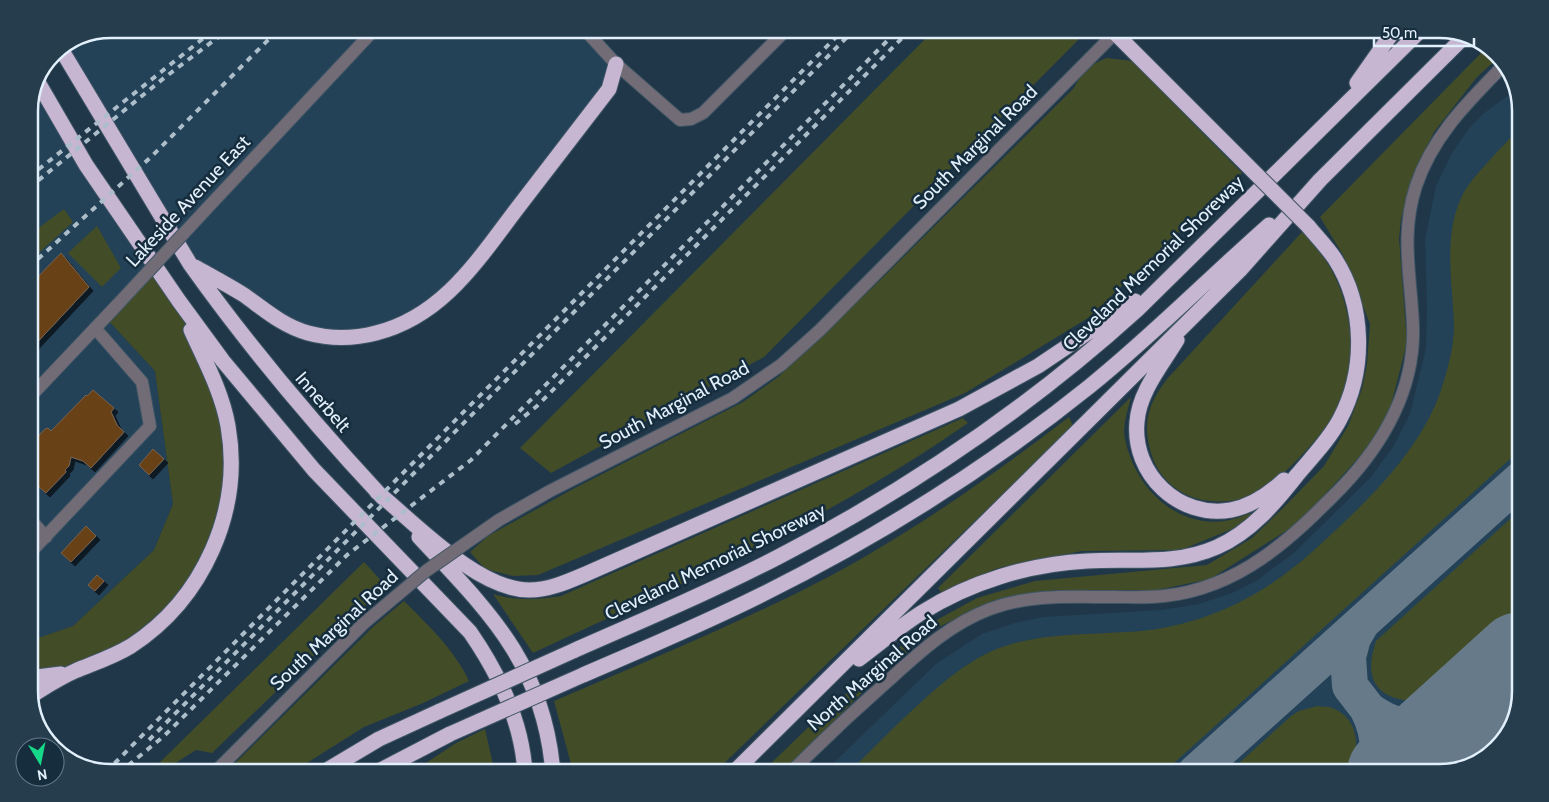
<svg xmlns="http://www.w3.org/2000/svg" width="1549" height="802" viewBox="0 0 1549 802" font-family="Cabin,sans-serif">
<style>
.built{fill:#234157}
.green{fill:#424d28}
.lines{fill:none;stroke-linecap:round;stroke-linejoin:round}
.taxiway{stroke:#667a8a;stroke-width:36}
.runway{stroke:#667a8a;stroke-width:90}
.building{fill:#684219;stroke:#79624d;filter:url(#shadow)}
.minor-casing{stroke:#3f5565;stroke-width:14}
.highway-casing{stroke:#3f5565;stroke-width:17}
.minor{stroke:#726c77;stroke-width:12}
.highway{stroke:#c6b6d2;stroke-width:15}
.rail{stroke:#adbecb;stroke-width:4;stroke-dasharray:6 6;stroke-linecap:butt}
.minor-bridge-casing{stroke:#3f5565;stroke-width:14;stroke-linecap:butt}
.highway-bridge-casing{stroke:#3f5565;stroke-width:17;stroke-linecap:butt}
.minor-bridge{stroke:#726c77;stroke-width:12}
.highway-bridge{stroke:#c6b6d2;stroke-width:15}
.labels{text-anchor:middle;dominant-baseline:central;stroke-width:5;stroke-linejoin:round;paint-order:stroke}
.street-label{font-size:19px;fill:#e2f0fb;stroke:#162d3e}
.rim{fill:none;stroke:#e2f0fb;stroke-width:2.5}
</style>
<defs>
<filter id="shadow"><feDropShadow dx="4" dy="4" stdDeviation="0" flood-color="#0009"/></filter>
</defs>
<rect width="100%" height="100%" fill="#203749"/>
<path class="built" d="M110 29H584L616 64 613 80 462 280 421 315 326 337 190 264 62 48Z
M39 84 151 268 105 317 155 371 173 504 154 550 73 626 29 641V105Z
M1515 90 1520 105V692L1512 728 1484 760 1439 773H823L937 663 982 634 1015 623 1043 617 1161 610 1199 604 1232 593 1256 581 1295 552 1371 477 1393 447 1410 414 1426 348 1427 308 1425 240 1436 186 1452 153 1470 127 1483 114Z"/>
<path class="green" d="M935 29H1089L764 357 551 473 520 448Z
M1487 47 1498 58 1477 77 1434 132 1413 175 1401 219 1399 238 1407 343 1390 409 1371 444 1300 522 1210 579 1157 590H1054L977 608 931 631 865 690 781 773H761L820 716 922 628 977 598 1035 581 1207 565 1252 538 1283 508 1324 466 1348 426 1362 389 1367 364 1370 324 1343 255 1320 217Z
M1107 58 1132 61 1242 173 1088 318 965 393 538 575 513 576 485 569 470 552 488 536 573 489 743 402 778 377 871 289 1074 88C1082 72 1090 64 1107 58Z
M1520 127V450L1163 773H848C886 737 946 670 994 650 1037 633 1080 635 1126 632 1196 629 1260 599 1312 552 1361 507 1421 453 1442 387 1448 369 1454 345 1454 326 1453 283 1442 235 1463 194 1473 175 1505 145 1520 127Z
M64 209 73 222 29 262V235Z
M97 226 121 268 102 287 68 253Z
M1302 232C1310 241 1319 251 1326 261 1351 299 1356 349 1346 393 1340 418 1277 487 1253 495 1212 511 1165 498 1151 453 1142 423 1148 404 1167 379Z
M151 268 179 301 218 388 229 494 191 589 116 654 29 678V641L73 626 154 550 173 504 155 371 105 317Z
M1131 397C1128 410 1122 426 1125 439 1137 497 1192 541 1250 513L1253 517 1232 529 1181 550 1082 551 998 568 941 592 938 588Z
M1069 417 1073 426 714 773H570L571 764 554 701C636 666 719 631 799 592 896 544 984 482 1069 417Z
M963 418 968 423C830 519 684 583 533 653L493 594C516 601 537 600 561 596Z
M1520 510V617L1425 701C1382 703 1361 685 1376 641Z
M364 562 386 586 212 753 196 750 160 773H149Z
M404 601C428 625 454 649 469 681L423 703 364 727 291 773H225L374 626Z
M1519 698 1512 728 1484 760 1473 763 1484 729Z
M1317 706C1321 707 1328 706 1332 708 1360 718 1362 753 1346 773H1228L1291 716 1299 711Z
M485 729 495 773H411L456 743Z"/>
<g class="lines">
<path class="taxiway" d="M1361 624 1353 638 1348 657 1350 686 1367 708 1426 773
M1368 710C1378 729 1380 752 1376 773
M1370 711C1415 743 1445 720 1482 692
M1195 773 1520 480"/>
<path class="runway" d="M1392 773 1520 657"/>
</g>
<path class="building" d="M61 253 89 287 29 351V286Z
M93 390 114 408 111 412 117 425 124 432 91 468 83 461 71 457 69 466 65 470 66 472 46 493 29 478V446L45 429 48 428 51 431 86 395 87 396Z
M153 449 164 459 149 475 139 465Z
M86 526 96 536 71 562 61 553Z
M97 575 104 581 95 591 88 585Z"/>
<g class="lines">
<defs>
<path id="minor" d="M584 29 616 64 680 120 691 119 703 113 787 29
M212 203 375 29
M29 398 118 304
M29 518 46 537
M499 520 550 491 733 398 781 365 820 330 1119 29
M29 554 150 426 142 382 95 328
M214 773 363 624
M790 773C822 741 855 710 889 680 920 652 950 624 990 609 1030 594 1071 597 1113 597 1130 597 1147 598 1164 596 1240 588 1291 539 1342 487 1384 443 1415 388 1413 326 1411 276 1400 235 1416 186 1433 135 1469 101 1505 64"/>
<path id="highway" d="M1115 33 1241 159
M61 49 190 264C249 347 314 424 383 498
M1357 83 1395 29
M39 84 86 165 179 301 223 361 314 470 470 632C499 674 522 721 525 773
M195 267C211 276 228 285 244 295 265 310 283 326 308 333 330 339 353 339 376 333 444 316 479 258 519 206 549 167 579 128 609 89L616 64
M1177 340C1162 365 1139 392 1137 422 1132 474 1179 519 1231 510 1252 506 1269 494 1284 480
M377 492C416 524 478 590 529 590 550 590 569 581 588 573L959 409 1038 366 1135 301
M419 537C489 612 544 664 553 773
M573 651C643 620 713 591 780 556 909 489 1030 407 1138 309L1422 29
M859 659C879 644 899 627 921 613 970 582 1029 564 1087 561 1132 558 1174 566 1217 547 1251 532 1275 503 1297 475 1312 457 1329 440 1340 419 1366 370 1365 306 1335 259 1327 247 1317 237 1308 226
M583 675C643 649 703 624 761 595 878 537 988 468 1090 386 1152 336 1209 278 1269 225
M29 678 61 674
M29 697C44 688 59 678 75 671 94 663 113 657 131 646 203 599 243 511 228 426 222 392 205 361 191 330
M322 773 379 739 440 711
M375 773 450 734
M733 773 1240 270 1320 180 1466 35"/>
</defs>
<use href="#minor" class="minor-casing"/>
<use href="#highway" class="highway-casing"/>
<use href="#minor" class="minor"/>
<use href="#highway" class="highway"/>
<path class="rail" d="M29 177 215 29
M29 188 164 78 229 29
M29 267 151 157 279 29
M515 424 537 406 911 29
M149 740 855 29
M106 772 844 29
M119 773 164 736 347 555 471 460 899 29"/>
<defs>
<path id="minor-bridge" d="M118 304 212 203
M363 624 426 571 499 520"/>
<path id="highway-bridge" d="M1241 159 1308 226
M440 711 573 651
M450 734 583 675"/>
</defs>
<use href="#minor-bridge" class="minor-bridge-casing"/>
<use href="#highway-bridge" class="highway-bridge-casing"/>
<use href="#minor-bridge" class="minor-bridge"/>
<use href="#highway-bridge" class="highway-bridge"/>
</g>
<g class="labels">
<g class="street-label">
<text transform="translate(975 147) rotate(-45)">South Marginal Road</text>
<text transform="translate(188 201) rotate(-47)">Lakeside Avenue East</text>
<text transform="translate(1153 263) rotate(-44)">Cleveland Memorial Shoreway</text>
<text transform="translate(323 402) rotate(49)">Innerbelt</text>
<text transform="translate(674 405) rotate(-28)">South Marginal Road</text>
<text transform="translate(715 562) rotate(-26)">Cleveland Memorial Shoreway</text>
<text transform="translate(334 630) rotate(-43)">South Marginal Road</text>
<text transform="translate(872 673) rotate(-41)">North Marginal Road</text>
</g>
</g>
<path d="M0 0H1549V802H0ZM111 38H1439A73 73 0 0 1 1512 111V691A73 73 0 0 1 1439 764H111A73 73 0 0 1 38 691V111A73 73 0 0 1 111 38Z" fill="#263d4d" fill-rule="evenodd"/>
<path class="rim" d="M111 38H1439A73 73 0 0 1 1512 111V691A73 73 0 0 1 1439 764H111A73 73 0 0 1 38 691V111A73 73 0 0 1 111 38Z"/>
<g transform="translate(40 762) rotate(170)"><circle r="24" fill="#162d3e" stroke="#687b8a"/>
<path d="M0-4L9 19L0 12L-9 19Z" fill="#16d989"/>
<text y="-8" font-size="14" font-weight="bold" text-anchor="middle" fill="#e2f0fb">N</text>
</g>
<path d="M1374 38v8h100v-8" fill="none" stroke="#e2f0fb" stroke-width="2.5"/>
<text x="1382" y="38" font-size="15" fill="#e2f0fb" stroke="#162d3e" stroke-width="4" paint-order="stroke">50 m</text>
</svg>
